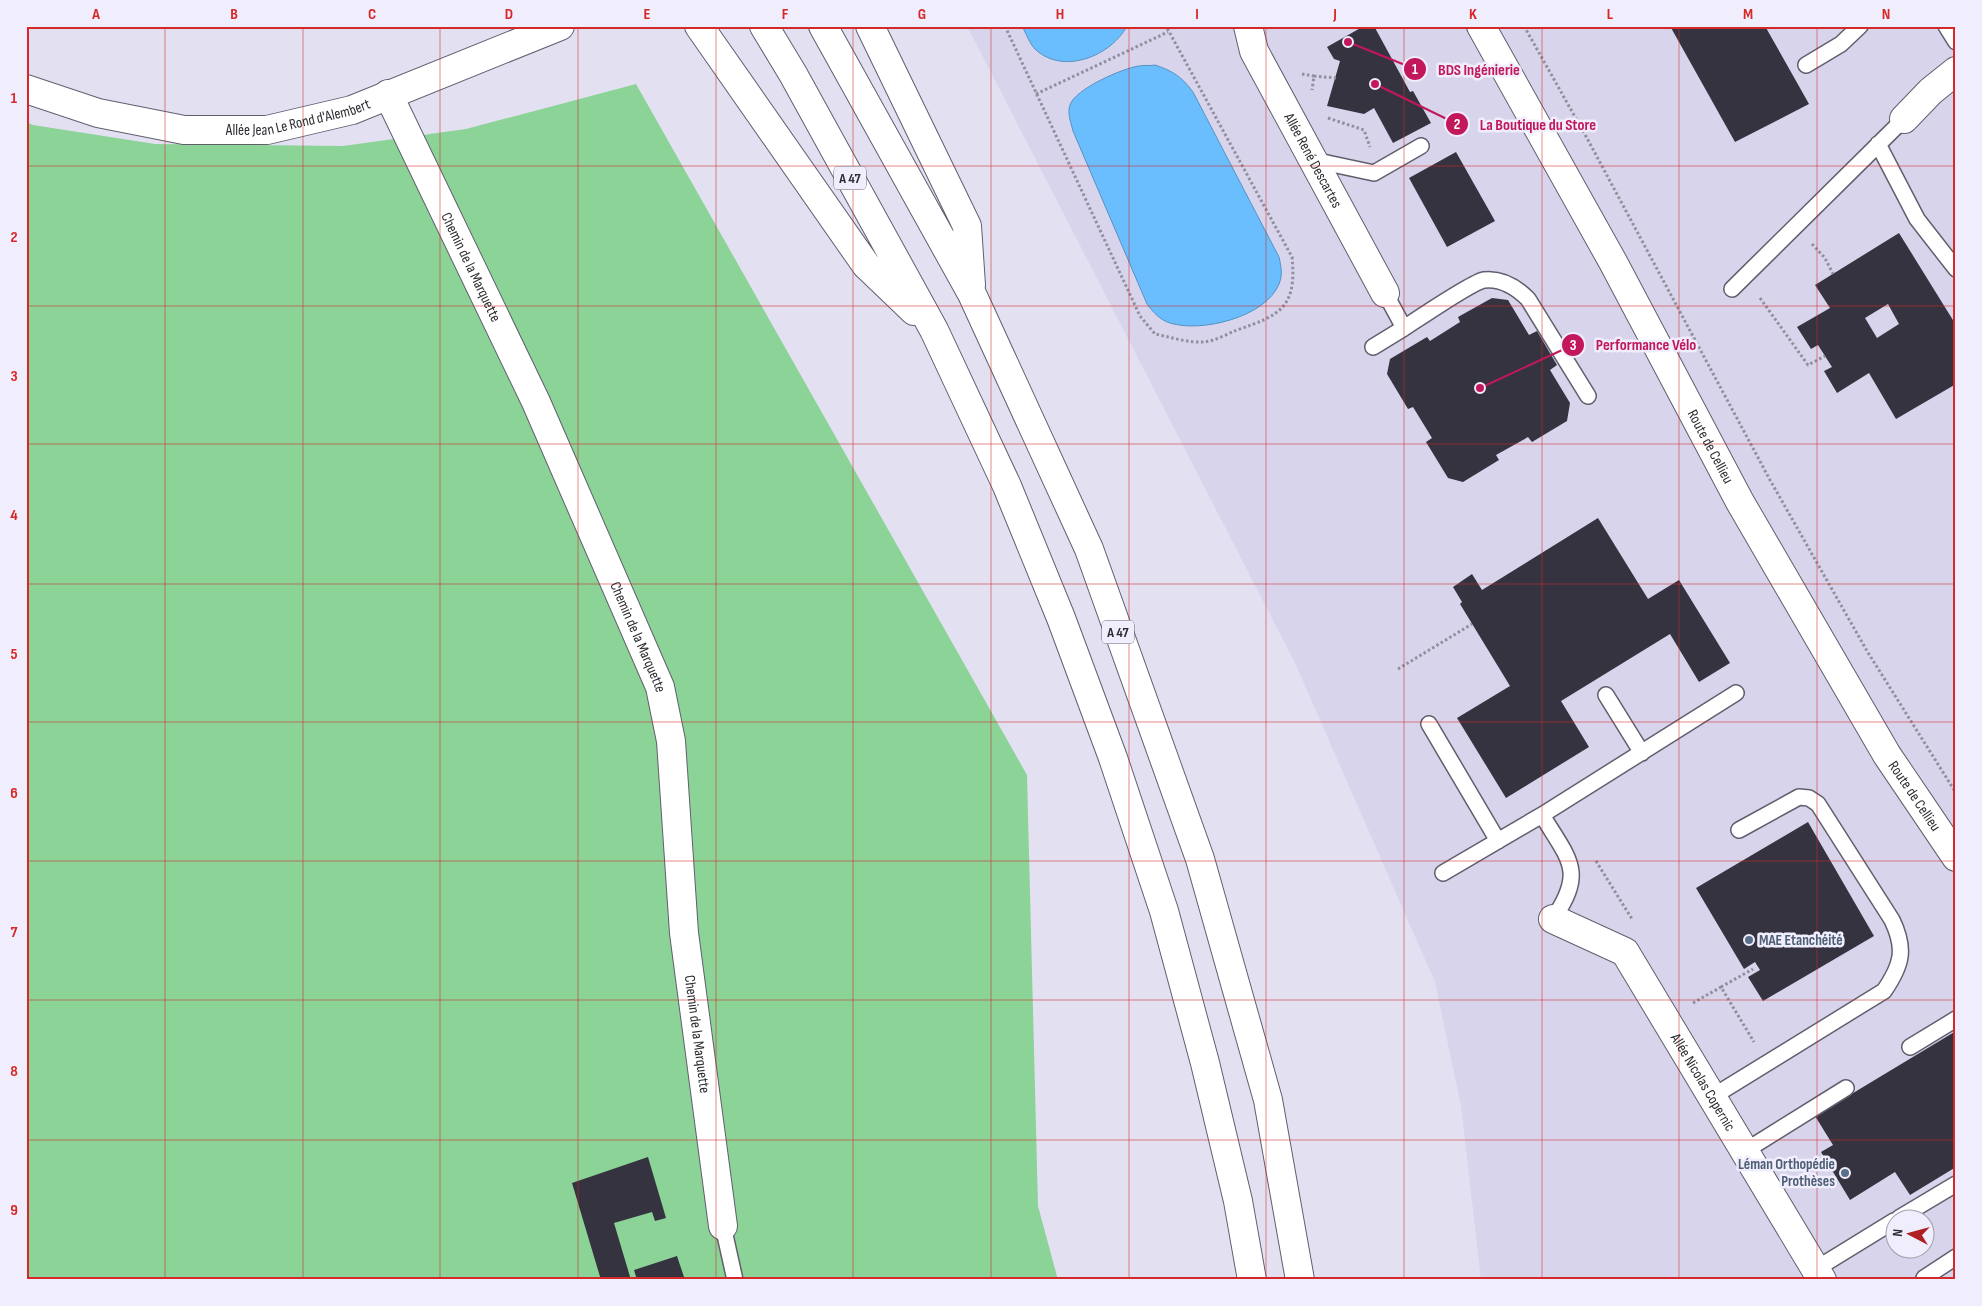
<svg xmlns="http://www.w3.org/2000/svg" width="1982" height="1306" viewBox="0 0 1982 1306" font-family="'Sofia Sans Condensed',sans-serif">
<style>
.built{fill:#d7d4ec;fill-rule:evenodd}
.green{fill:#8cd397}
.water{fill:#6abefe;stroke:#5792c1}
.building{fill:#353340;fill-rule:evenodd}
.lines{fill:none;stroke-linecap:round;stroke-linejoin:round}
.service-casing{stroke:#615f6e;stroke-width:18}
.minor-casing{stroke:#615f6e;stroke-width:30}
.secondary-casing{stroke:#615f6e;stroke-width:30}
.motorway-casing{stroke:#615f6e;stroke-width:30}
.path{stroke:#918f9b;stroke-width:3;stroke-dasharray:2.5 2.5;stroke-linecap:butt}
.service{stroke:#fff;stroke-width:15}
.minor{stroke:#fff;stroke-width:28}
.secondary{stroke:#fff;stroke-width:28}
.motorway{stroke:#fff;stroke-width:28}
.grid{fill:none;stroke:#d62828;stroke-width:1;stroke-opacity:0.55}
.service-dot{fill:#5c6f8a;stroke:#f0eefc;stroke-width:2}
.labels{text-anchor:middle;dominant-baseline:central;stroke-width:5;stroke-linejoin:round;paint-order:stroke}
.shield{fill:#f0eefc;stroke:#67666f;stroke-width:1}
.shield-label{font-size:14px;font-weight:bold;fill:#2c2c32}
.street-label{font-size:15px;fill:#2c2c32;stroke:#f0eefc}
.service-label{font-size:15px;font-weight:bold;fill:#4e5e75;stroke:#f0eefc;text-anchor:start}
.leader{fill:none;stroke:#c2185b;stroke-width:2}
.callout-dot{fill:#c2185b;stroke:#f0eefc;stroke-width:2}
.mark-label{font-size:15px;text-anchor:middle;font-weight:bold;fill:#fff}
.callout-label{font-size:16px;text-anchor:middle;font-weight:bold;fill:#c2185b;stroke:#f0eefc;stroke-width:5;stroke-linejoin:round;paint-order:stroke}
.neatline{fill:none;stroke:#d62828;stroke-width:2}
.grid-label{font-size:16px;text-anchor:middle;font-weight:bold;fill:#d62828}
</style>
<rect width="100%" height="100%" fill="#e3e0f2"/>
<path class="built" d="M967 26H1956V1280H1481L1461 1106 1435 982 1295 663ZM1894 1218H1924V1248H1894Z"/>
<path class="green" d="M636 84 1027 775 1038 1206 1058 1280H26V122L33 125 155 144 343 146 466 129Z"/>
<path class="water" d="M1022 26H1127C1111 56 1064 75 1036 50 1030 45 1026 33 1022 26Z
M1155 65C1173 71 1182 77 1193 92L1279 257C1281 266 1283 275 1279 284 1266 317 1201 333 1170 323 1160 320 1153 312 1147 304L1073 131C1071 123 1067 113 1070 105 1075 89 1123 68 1139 66 1144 65 1150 66 1155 65Z"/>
<path class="building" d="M1364 26H1374L1410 92 1413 91 1431 123 1393 143 1374 108 1364 114 1327 106 1340 61 1334 59 1327 47Z
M1670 26H1765L1809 104 1735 142Z
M1456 152 1495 221 1447 247 1409 178Z
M1899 233 1956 325V384L1896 419 1869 373 1837 393 1824 371 1832 367 1818 345 1811 349 1797 327 1830 308 1815 285ZM1888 304 1899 324 1877 338 1865 318Z
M1492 298 1508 300 1529 335 1537 331 1557 365 1550 370 1570 403 1567 421 1532 442 1528 437 1496 455 1499 460 1463 482 1448 478 1426 442 1432 438 1413 407 1408 409 1387 374 1390 359 1427 337 1430 341 1460 322 1458 317Z
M1598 518 1648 599 1679 580 1730 663 1699 682 1670 634 1561 701 1589 747 1506 798 1457 718 1510 686 1460 604 1462 602 1453 587 1472 574 1482 590Z
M1808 822 1874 936 1763 1001 1748 977 1760 970 1755 962 1744 969 1696 888Z
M1956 1031V1167L1910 1195 1895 1172 1850 1200 1821 1152 1833 1145 1815 1116Z
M648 1157 666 1218 655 1221 652 1212 614 1223 631 1280H601L572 1183Z
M677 1256 685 1280H637L634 1270Z"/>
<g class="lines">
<defs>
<path id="service" d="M1946 26 1956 42
M1806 65 1841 44 1860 26
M1878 144 1917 219 1956 269
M1313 160 1374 173 1421 146
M1732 289 1904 119
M1385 293 1404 328C1418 319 1472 282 1484 280 1502 278 1516 287 1528 299L1588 396
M1373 347 1404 328
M1606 695 1642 753
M1429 724 1498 841
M1542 815 1736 693
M1443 873 1542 815C1569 860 1586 871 1553 919
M1910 1047 1956 1019
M1712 1097 1884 991C1902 965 1906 949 1892 920L1818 804 1809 798 1799 797 1739 830
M1745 1151 1846 1088
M1899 1218 1956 1184
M723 1226 735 1280
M1816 1269 1894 1221
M1926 1280 1924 1278 1956 1257"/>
<g id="minor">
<path id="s1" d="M1248 26 1254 51 1385 293"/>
<path id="s2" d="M26 89 98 113 184 130H267L352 110 560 26"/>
<path id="s3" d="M388 94 536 402 660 687 671 741 684 933 723 1226"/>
<path d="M1904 119 1931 91 1956 71"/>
<path id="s4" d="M1553 919 1625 952 1822 1280"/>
</g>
<g id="secondary">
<path id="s5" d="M1481 26 1613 262 1740 502 1887 755 1956 857"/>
</g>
<path id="motorway" d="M699 26 866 265 914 311
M764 26 793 74 934 330 1007 486 1061 618 1113 758 1164 911 1205 1063 1238 1201 1252 1280
M823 26 972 294 1089 549 1200 859 1268 1100 1300 1280
M870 26 967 226 971 285"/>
</defs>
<use href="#service" class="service-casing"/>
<use href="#minor" class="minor-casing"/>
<use href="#secondary" class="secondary-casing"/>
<use href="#motorway" class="motorway-casing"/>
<path class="path" d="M1005 26 1140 316 1155 334C1170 337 1188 343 1204 342 1215 341 1227 334 1237 330 1281 315 1297 307 1292 257L1166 26
M1524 26 1588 140 1770 480 1867 651 1956 793
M1302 74 1314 76 1312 90
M1314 76 1336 78
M1036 94 1168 32
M1328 118 1364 130 1370 147
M1812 244 1825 258 1833 274
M1760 298 1808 365 1825 356
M1398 669 1472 624
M1596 861 1632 919
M1721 987 1753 969
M1693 1003 1721 987 1754 1042"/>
<use href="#service" class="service"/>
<use href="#minor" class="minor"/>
<use href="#secondary" class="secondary"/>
<use href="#motorway" class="motorway"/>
</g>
<path class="grid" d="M165 26V1280M303 26V1280M440 26V1280M578 26V1280M716 26V1280M853 26V1280M991 26V1280M1129 26V1280M1266 26V1280M1404 26V1280M1542 26V1280M1679 26V1280M1817 26V1280M26 166H1956M26 306H1956M26 444H1956M26 584H1956M26 722H1956M26 861H1956M26 1000H1956M26 1140H1956"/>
<g class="service-dot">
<circle cx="1749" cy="940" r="5"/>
<circle cx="1845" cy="1173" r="5"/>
</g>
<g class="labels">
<g class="shield">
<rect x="834" y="166.5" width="32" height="23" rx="4"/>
<rect x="1102" y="620.5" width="32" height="23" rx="4"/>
</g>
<g class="shield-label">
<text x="850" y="178">A 47</text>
<text x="1118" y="632">A 47</text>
</g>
<g class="street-label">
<text stroke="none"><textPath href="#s2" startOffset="279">Allée Jean Le Rond d'Alembert</textPath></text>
<text stroke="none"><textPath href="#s1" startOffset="150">Allée René Descartes</textPath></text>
<text stroke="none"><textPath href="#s3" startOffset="192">Chemin de la Marquette</textPath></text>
<text stroke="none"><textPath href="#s5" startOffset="479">Route de Cellieu</textPath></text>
<text stroke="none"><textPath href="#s3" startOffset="598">Chemin de la Marquette</textPath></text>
<text stroke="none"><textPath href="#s5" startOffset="884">Route de Cellieu</textPath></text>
<text stroke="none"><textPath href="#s3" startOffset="1002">Chemin de la Marquette</textPath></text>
<text stroke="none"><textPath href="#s4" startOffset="231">Allée Nicolas Copernic</textPath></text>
</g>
<g class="service-label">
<text x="1759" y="940">MAE Etanchéité</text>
<text x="1835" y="1164" text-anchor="end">Léman Orthopédie<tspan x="1835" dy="17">Prothèses</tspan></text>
</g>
</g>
<path class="leader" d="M1348 42L1415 69M1375 84L1457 124M1480 388L1573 345"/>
<g class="callout-dot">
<circle cx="1348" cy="42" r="5"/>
<circle cx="1375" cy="84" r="5"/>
<circle cx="1480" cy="388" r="5"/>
<circle cx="1415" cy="69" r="12"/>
<circle cx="1457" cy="124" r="12"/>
<circle cx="1573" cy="345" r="12"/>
</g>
<g class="mark-label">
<text x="1415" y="74">1</text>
<text x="1457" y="129">2</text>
<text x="1573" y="350">3</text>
</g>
<g class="callout-label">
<text x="1479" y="75">BDS Ingénierie</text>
<text x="1538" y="130">La Boutique du Store</text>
<text x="1646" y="350">Performance Vélo</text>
</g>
<rect width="1982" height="1306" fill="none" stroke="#f0eefc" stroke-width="55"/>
<g transform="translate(1910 1234) rotate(276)"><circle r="24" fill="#f0eefc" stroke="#a2a0ab"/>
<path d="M0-4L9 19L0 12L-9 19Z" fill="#b01f22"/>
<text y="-8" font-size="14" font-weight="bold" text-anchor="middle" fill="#2c2c32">N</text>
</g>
<rect x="28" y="28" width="1926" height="1250" class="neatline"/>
<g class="grid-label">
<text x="96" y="19">A</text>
<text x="234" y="19">B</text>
<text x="372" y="19">C</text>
<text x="509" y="19">D</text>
<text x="647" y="19">E</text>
<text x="785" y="19">F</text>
<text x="922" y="19">G</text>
<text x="1060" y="19">H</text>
<text x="1197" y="19">I</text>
<text x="1335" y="19">J</text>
<text x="1473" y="19">K</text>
<text x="1610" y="19">L</text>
<text x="1748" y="19">M</text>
<text x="1886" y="19">N</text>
<text x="14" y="103">1</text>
<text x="14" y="242">2</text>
<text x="14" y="381">3</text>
<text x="14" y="520">4</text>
<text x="14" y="659">5</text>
<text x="14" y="798">6</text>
<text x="14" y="937">7</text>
<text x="14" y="1076">8</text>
<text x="14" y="1215">9</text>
</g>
</svg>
